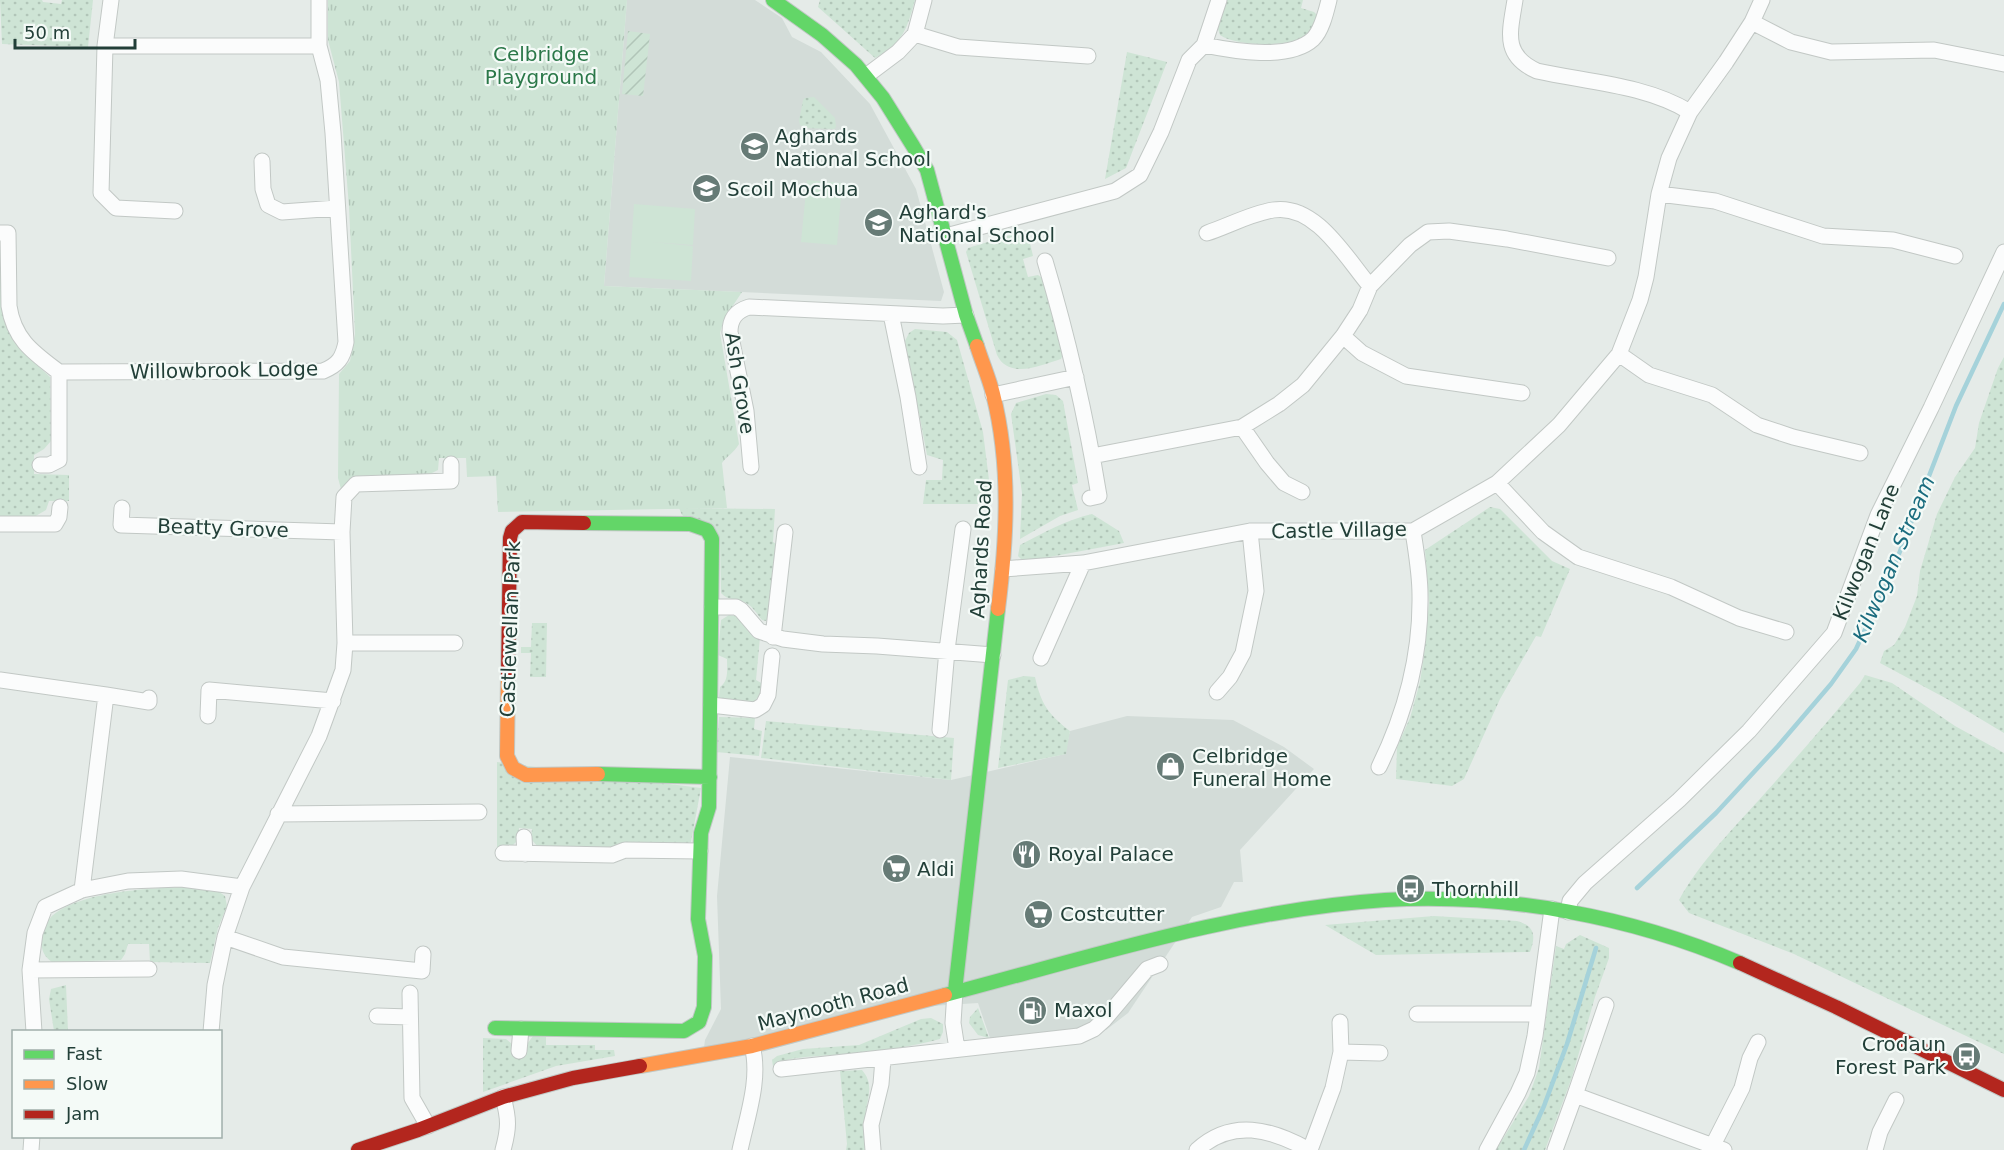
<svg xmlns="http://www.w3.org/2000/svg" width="2004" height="1150" viewBox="0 0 2004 1150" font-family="'DejaVu Sans',sans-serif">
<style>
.built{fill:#d3dcd8}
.grass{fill:url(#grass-dots)}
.park{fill:url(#park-tufts)}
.garden{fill:url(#garden-furrows)}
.pitch{fill:#cee4d5}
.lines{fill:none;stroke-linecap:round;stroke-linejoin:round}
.stream{stroke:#a5d2da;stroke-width:4.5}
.street-casing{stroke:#c2c8c5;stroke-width:17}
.fast-casing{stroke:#c1c8c5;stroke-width:16}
.slow-casing{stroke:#c1c8c5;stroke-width:16}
.jam-casing{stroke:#c1c8c5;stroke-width:16}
.street{stroke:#fbfcfc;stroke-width:15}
.fast{stroke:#63d668;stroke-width:14}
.slow{stroke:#ff974d;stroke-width:14}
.jam{stroke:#b3261e;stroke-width:14}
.labels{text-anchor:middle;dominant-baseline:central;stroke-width:4.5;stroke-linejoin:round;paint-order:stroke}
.park-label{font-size:20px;fill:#2b7849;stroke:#f4faf7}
.poi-label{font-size:20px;fill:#223f38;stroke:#f4faf7;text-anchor:start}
.street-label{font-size:20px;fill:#223f38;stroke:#f4faf7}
.water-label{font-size:21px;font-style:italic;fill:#1a6c7e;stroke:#f4faf7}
</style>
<defs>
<pattern id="grass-dots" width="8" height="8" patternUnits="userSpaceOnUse" patternTransform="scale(1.5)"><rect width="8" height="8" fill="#cee4d5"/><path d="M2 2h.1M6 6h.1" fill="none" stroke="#b1c5b8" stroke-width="1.8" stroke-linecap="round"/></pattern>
<pattern id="park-tufts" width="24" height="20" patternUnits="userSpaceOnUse" patternTransform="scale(1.5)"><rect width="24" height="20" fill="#cee4d5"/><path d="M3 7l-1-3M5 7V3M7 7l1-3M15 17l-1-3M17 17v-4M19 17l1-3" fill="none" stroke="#b1c5b8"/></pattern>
<pattern id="garden-furrows" width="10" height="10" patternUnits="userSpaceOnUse" patternTransform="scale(1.5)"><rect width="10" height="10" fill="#cee4d5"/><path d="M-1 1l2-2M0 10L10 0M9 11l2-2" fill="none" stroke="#b1c5b8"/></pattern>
</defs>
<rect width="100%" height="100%" fill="#e5ebe8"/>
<path class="built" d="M627 0H755L782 18 792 37 821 52 870 104 916 189 944 292 941 301 604 286Z
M1127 716 1233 720 1284 747 1314 769 1240 850 1243 882H1234L1221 907 1192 917 1128 1013 1106 1030 991 1041 978 1003 900 1008 703 1055 705 1040 721 1009 717 896 730 757 951 780 1065 754 1070 731Z"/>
<path class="grass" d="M0 0H42L43 2 61 4 62 0H93L88 47 2 44Z
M820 0H915C907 29 903 43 875 58L818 7Z
M1226 0H1303L1301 8 1314 12 1318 16C1315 22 1313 33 1307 36 1289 47 1237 47 1220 35L1218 29 1219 21Z
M1127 52 1167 62 1126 168 1105 179Z
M814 97 835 118 836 127 834 129 807 128 800 125 799 121 803 100 805 98Z
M1027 230 1033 256 1023 259 1028 277 1038 275 1046 281 1063 354 1061 359C1041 365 1009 380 997 355L966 252 968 248Z
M0 247 2 251 6 321 23 352 50 377 51 441 44 449 34 455V474L69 475V501H49L46 510 34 517 0 516Z
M915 329 947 332 957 340 983 432 992 504H923L926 480H942L943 460 927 455 905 341 909 333Z
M2004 357V733L1949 700 1880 663 1884 651 1894 645 1905 627 1917 596 1920 571 1937 514 1955 477 1975 448 1979 423 1998 368Z
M1046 394 1056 395 1063 401 1078 483 1072 485 1078 510 1060 516 1020 539 1022 493 1011 414 1016 403Z
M1490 507 1500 509 1552 561 1570 569 1541 637 1536 636 1500 699 1464 779 1452 786 1396 779 1397 747 1410 718 1420 682 1424 655 1429 602 1425 550Z
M679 508 775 509 773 542 776 544 768 618 766 621 762 620C756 613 753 606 744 602 736 598 728 601 721 593L720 542 682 515Z
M1092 514 1119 531 1124 543 1028 561H1023L1018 556 1020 545C1043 533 1066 520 1092 514Z
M729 615 736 616 760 637 756 680 763 684 761 693 754 702 722 699 719 697 720 687C729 681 727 669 727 659L718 655 721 620Z
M532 623H547L546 677H530L531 653H521V647H531Z
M1865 675 1892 683 1955 726 2004 753V1054L1794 954 1689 913 1679 900C1701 860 1736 826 1766 792 1798 756 1829 720 1860 683Z
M1024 676 1035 677C1041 704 1048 714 1070 731L1066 754 998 768 1008 680Z
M719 717 755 718 754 729 762 731 759 756 716 752Z
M766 721 954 738 951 780 761 758Z
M497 762 701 788 691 842 688 843 624 842 614 847H538L531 839 532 829 519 828 518 840 512 846 497 847Z
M200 886 218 891 225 896 227 906 218 928 210 963 150 962 149 944H128L125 954 121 960 52 962C44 957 40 948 42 938 44 931 46 923 51 917 81 889 161 888 200 886Z
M1434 916 1517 921C1535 926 1536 936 1530 952L1376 955 1325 925Z
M1580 935 1609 948V958L1595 997 1572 1077 1545 1150H1496L1529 1096 1539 1068 1556 946 1564 949 1566 944Z
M66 985 68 1031H54L49 999 51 989Z
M978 1008 989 1038 978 1035 969 1023 970 1017Z
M931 1018 943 1024V1032L940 1039C914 1046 887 1050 861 1053 840 1056 787 1054 773 1066L772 1060 777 1056 803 1049 859 1045 921 1019Z
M533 1036 546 1037V1045H595V1050H614L615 1056 556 1066 483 1092V1038L506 1039 512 1044 513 1056H525V1047Z
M862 1070C875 1085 867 1098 865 1116 864 1127 866 1139 867 1150H846L847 1144 840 1071Z"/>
<path class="park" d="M328 0H627L604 286 742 292 724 319 720 333 739 444C734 453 727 456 722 463L727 508 498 512 496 476 467 477 466 458H439L438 470 430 474 358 476 352 478 341 489 338 478 339 374 350 361 355 334 349 207 339 82 328 40Z"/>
<path class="garden" d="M628 31 650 34 643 96 622 94Z"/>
<path class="pitch" d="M807 180 842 183 837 245 801 242Z
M634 204 695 209 693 245 652 242 693 246 691 281 629 277Z"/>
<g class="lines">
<path class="stream" d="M1637 888 1716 813 1778 746 1831 684 1856 649 1892 572 1956 406 2004 304
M1524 1150 1544 1106 1567 1044 1596 948"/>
<defs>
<path id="street" d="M111 0 105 46H319
M1515 0C1510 32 1502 55 1537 71 1587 82 1646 85 1690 112
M1752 22 1791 42 1831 52 1934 50 2004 64
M915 34 924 0
M1204 45C1233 51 1289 61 1313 39 1322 30 1326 12 1329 0
M105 46 101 193 116 208 175 211
M866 76 898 52 915 34 958 47 1088 56
M262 161 263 189 268 205 282 212 337 208
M1659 194 1715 201 1823 236 1893 240 1955 256
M0 233H8L9 306C14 340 34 353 59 372L323 371C338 365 343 358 346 342L333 133 328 80 319 46V0
M1207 233C1228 226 1250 214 1273 210 1316 203 1346 258 1370 286
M946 236 1115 191 1140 175 1161 132 1189 60 1204 45 1219 0
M1045 261C1068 338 1086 417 1099 496L1090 498
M891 314 908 397 919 467
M1343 336 1362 353 1406 376 1522 393
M1619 354 1649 375 1712 395 1757 425 1793 437 1860 453
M993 395 1076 377
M1242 427 1267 463 1284 483 1302 492
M1092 456 1242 427 1279 404 1303 385 1343 336 1360 310 1370 286 1410 245 1428 232 1449 231 1507 239 1608 258
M40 465H49L59 460V372
M751 467 746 411 730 332C730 319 736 311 749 307L943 316 966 315
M1497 483 1543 532 1578 557 1671 587 1739 618 1786 632
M122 508 121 525 342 532
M0 524H55L59 517 60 507
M1003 569 1083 563 1250 531H1413L1497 483 1559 425 1619 354 1640 300 1646 277 1659 194 1669 158 1690 112 1726 62 1752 22 1762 0
M712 607H736L741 610 759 631 783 639 823 644 877 646 993 655
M773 637 785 532
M345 643H455
M1041 658 1083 563
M0 680 106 695 82 890
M1217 692 1230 677 1243 653 1256 591 1250 531
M106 695 149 702V698
M711 705 755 710 763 705 768 695 772 656
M208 716 209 690 333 701
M940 730 947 650 963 529
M1379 767C1405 714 1421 655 1420 595 1420 573 1416 552 1413 531
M278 814 479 812
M524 837 525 854
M503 853 612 855 625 850 700 851
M242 887 225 937 283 957 422 971 423 954
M1568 912 1570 901 1585 883 1679 800 1749 731 1834 633 1878 515 1931 408 2004 252
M30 970 149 969
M955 991 953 1023 957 1049
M410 993 412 1098 428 1126
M1417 1014H1538
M377 1016 410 1017
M34 1032 30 970 35 933 45 907 82 890 128 881 181 879 242 887 319 736 343 670 345 643 342 532 344 497 356 484 451 481V464
M211 1032 215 985 225 937
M519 1051 521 1029
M1341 1052 1380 1053
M781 1069 1079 1036 1094 1029 1104 1020 1147 969 1160 964
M1575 1095 1606 1005
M503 1097C509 1119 509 1128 503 1150
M1713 1145 1742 1088 1750 1058 1758 1042
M31 1150 32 1136
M740 1150C747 1117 761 1078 752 1046
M873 1150 871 1125 881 1084 883 1059
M1197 1150C1232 1118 1271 1129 1309 1150
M1310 1150 1333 1088 1341 1052 1340 1022
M1487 1150 1518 1093 1527 1073 1535 1036 1552 909
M1555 1150 1575 1095 1724 1150
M1875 1150 1880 1132 1896 1100"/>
<path id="fast" d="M773 0 822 35 856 65 883 98 913 146 927 170 966 315 977 346
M598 774 710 777
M955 991 998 609
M945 995C1090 957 1235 910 1385 900 1505 893 1630 916 1740 963
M495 1028 684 1031 699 1022 704 1007 705 956 698 919 701 833 709 807 712 539 707 530 690 524 584 523"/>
<path id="slow" d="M977 346C982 362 989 378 993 394 1011 465 1007 538 998 609
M508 674 507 756 513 768 526 775 598 774
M640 1066 752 1046 945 995"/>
<path id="jam" d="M508 674 510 538 512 531 522 522 584 523
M1740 963 1836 1007 2004 1090
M358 1150 418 1130 503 1097 573 1078 640 1066"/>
</defs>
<use href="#street" class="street-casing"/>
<use href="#fast" class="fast-casing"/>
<use href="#slow" class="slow-casing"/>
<use href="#jam" class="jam-casing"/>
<use href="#street" class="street"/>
<use href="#fast" class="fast"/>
<use href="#slow" class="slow"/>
<use href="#jam" class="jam"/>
</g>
<defs>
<symbol id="school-disc" viewBox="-11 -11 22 22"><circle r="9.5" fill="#667b76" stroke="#f4faf7"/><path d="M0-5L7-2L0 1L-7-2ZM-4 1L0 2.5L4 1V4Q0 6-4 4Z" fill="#fff"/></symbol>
<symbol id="shop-disc" viewBox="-11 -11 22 22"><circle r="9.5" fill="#667b76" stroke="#f4faf7"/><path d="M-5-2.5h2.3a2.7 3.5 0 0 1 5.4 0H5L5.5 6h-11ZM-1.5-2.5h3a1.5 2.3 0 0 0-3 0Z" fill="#fff"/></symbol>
<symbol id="restaurant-disc" viewBox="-11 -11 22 22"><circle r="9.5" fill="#667b76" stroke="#f4faf7"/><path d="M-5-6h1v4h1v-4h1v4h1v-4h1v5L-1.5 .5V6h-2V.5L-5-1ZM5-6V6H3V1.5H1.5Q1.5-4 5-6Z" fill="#fff"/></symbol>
<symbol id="supermarket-disc" viewBox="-11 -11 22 22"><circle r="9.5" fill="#667b76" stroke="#f4faf7"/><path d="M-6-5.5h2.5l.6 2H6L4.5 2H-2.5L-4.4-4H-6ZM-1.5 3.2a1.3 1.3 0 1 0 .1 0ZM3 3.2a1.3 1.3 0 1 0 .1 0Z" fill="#fff"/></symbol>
<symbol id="bus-disc" viewBox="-11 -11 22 22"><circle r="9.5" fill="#667b76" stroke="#f4faf7"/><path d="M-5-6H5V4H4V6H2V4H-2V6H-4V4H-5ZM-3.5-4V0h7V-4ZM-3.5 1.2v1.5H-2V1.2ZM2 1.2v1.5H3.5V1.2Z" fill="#fff"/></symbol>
<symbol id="fuel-disc" viewBox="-11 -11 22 22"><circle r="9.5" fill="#667b76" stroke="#f4faf7"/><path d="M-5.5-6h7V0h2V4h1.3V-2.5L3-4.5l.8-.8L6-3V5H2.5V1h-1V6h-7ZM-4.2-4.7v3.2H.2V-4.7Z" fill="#fff"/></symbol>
</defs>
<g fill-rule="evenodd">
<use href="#school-disc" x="738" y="130" width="33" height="33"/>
<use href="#school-disc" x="690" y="172" width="33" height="33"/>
<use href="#school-disc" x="862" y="206" width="33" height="33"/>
<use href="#shop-disc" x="1154" y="750" width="33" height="33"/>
<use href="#restaurant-disc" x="1010" y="838" width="33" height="33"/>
<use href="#supermarket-disc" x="880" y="852" width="33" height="33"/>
<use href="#bus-disc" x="1394" y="872" width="33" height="33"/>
<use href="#supermarket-disc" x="1022" y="898" width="33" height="33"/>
<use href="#fuel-disc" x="1016" y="994" width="33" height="33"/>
<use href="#bus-disc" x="1950" y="1040" width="33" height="33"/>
</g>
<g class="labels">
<g class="park-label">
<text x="541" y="54">Celbridge<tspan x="541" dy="23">Playground</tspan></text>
</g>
<g class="poi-label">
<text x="775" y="136">Aghards<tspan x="775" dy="23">National School</tspan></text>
<text x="727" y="189">Scoil Mochua</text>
<text x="899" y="212">Aghard's<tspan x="899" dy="23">National School</tspan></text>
<text x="1192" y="756">Celbridge<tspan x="1192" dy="23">Funeral Home</tspan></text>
<text x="1048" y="854">Royal Palace</text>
<text x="917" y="869">Aldi</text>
<text x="1432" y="889">Thornhill</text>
<text x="1060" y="914">Costcutter</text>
<text x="1054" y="1010">Maxol</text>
<text x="1946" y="1044" text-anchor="end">Crodaun<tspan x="1946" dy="23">Forest Park</tspan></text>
</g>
<g class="street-label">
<text transform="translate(224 370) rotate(-1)">Willowbrook Lodge</text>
<text transform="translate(740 383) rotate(81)">Ash Grove</text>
<text transform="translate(223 528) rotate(2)">Beatty Grove</text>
<text transform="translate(1339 530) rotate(-1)">Castle Village</text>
<text transform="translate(981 549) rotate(-87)">Aghards Road</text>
<text transform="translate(1866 552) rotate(-68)">Kilwogan Lane</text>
<text transform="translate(510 629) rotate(-88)">Castlewellan Park</text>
<text transform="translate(833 1004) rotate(-15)">Maynooth Road</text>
</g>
<g class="water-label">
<text transform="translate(1894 559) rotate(-67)">Kilwogan Stream</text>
</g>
</g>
<rect x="12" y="1030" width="210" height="108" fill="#f4faf7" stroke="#a0afab" stroke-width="1.5"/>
<rect x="24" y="1050" width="30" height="9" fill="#63d668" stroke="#a0afab" stroke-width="1.5"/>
<text x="66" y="1060" font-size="18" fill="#223f38">Fast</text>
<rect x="24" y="1080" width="30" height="9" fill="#ff974d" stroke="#a0afab" stroke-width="1.5"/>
<text x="66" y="1090" font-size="18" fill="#223f38">Slow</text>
<rect x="24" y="1110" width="30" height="9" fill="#b3261e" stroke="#a0afab" stroke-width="1.5"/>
<text x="66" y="1120" font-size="18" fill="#223f38">Jam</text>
<path d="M15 39v9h120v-9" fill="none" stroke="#223f38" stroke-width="3"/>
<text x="24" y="39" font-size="18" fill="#223f38" stroke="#f4faf7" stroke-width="4.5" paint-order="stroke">50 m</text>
</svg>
